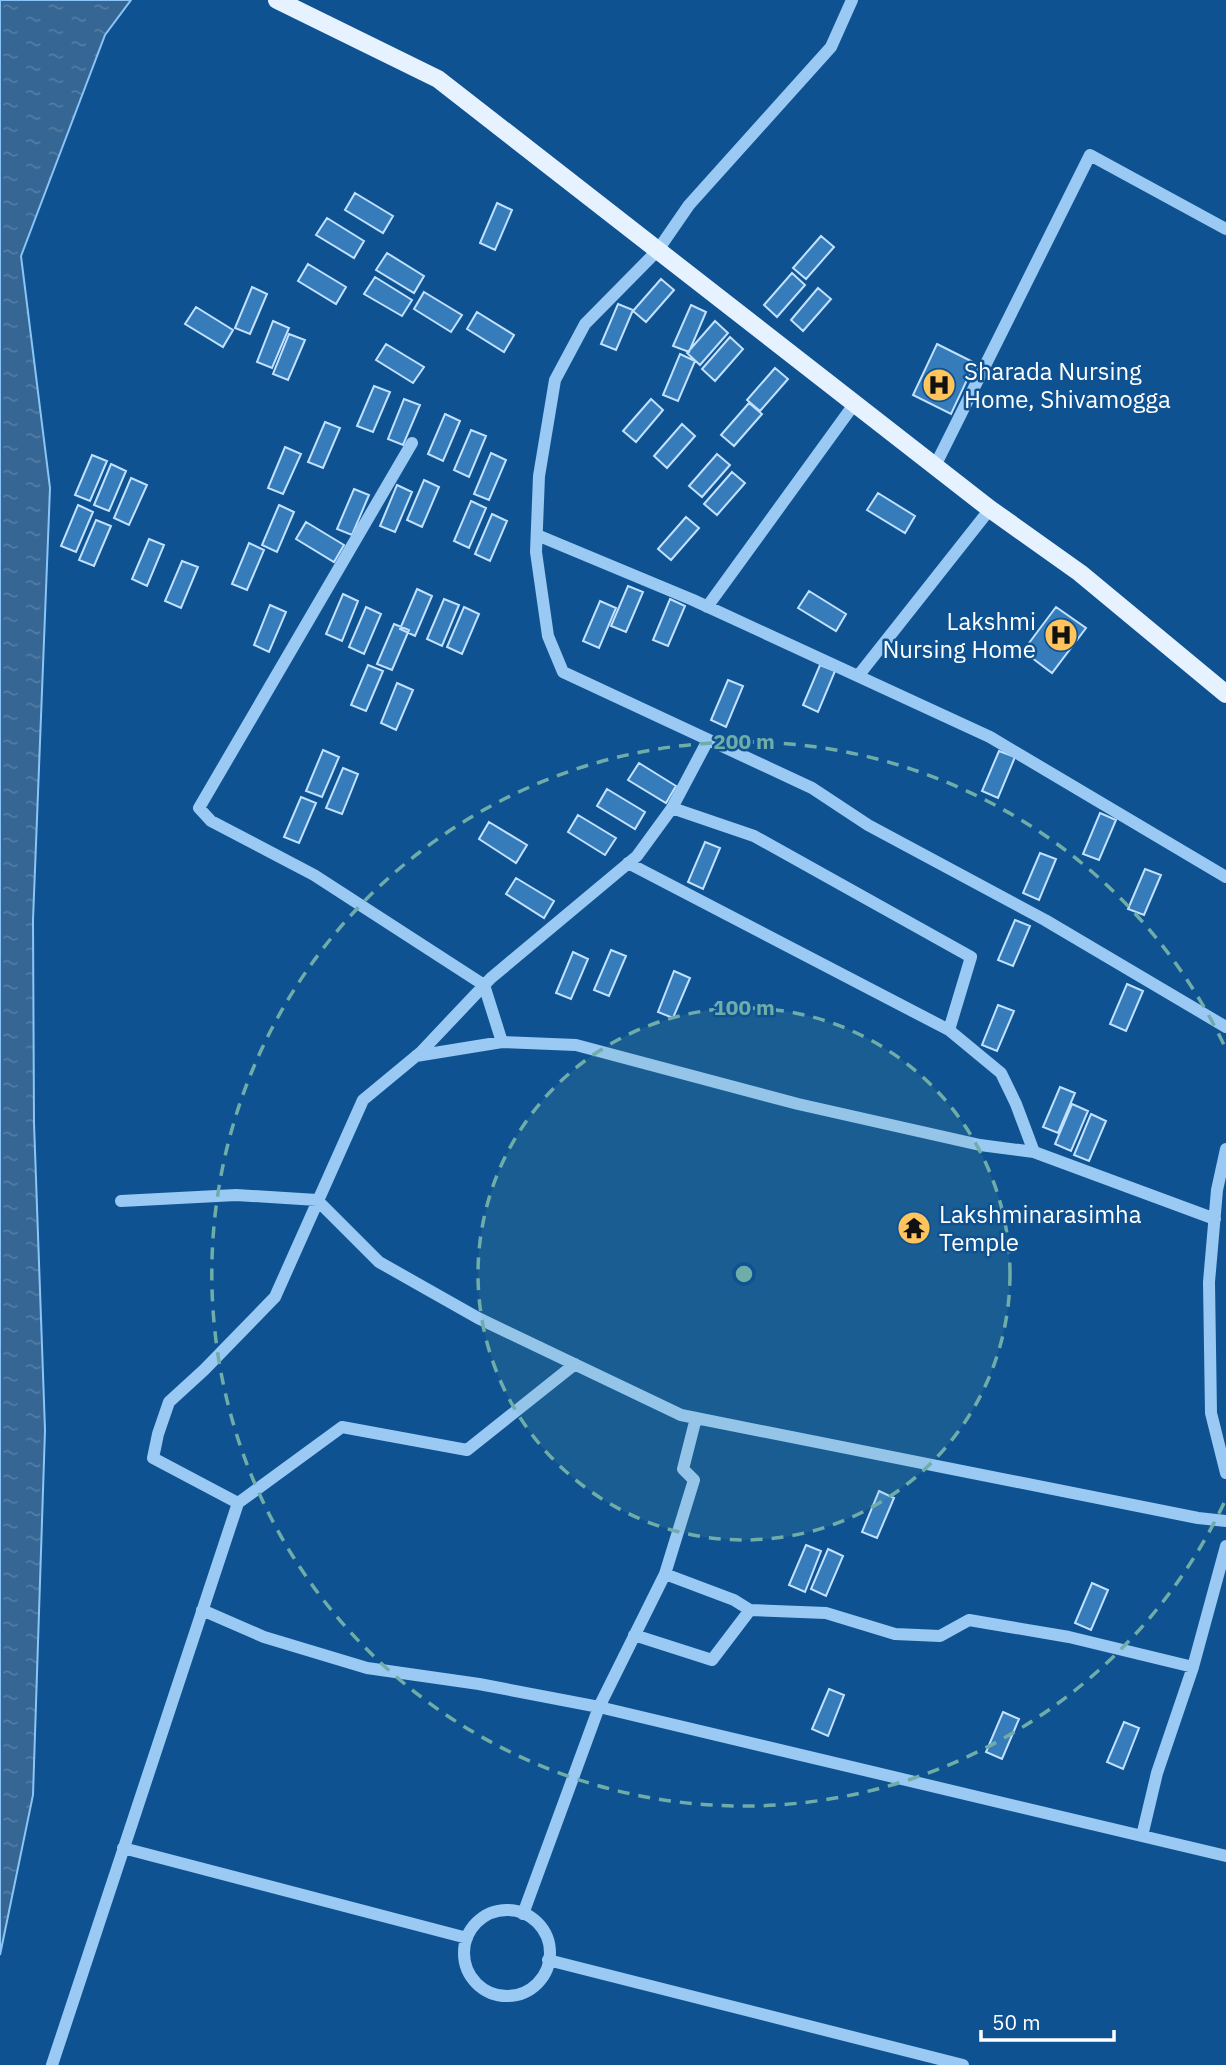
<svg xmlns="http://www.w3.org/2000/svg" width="1226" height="2065" viewBox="0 0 1226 2065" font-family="'IBM Plex Sans',sans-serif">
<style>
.water{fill:url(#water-ripples);stroke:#8bc5f7;stroke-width:2}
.building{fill:#377cba;stroke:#c1e1fe;stroke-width:2}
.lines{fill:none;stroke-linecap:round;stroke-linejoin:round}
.minor{stroke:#9ac9f3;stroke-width:12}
.major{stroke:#e6f2ff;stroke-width:18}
.ring{fill:none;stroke:#6fada8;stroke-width:3.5;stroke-dasharray:12 9}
.labels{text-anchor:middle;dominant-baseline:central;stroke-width:5;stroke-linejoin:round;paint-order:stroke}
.poi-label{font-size:24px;fill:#fff;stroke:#0f5291;text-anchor:start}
.centre{fill:#6fada8;stroke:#0f5291;stroke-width:3.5}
.ring-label{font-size:21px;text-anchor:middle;font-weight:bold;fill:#6fada8;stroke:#0f5291;stroke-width:5;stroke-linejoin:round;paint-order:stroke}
</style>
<defs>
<pattern id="water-ripples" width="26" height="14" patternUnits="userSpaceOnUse" patternTransform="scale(1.75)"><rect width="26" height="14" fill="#356694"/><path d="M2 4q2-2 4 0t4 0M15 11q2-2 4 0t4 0" fill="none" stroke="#537da4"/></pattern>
</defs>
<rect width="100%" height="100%" fill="#0f5291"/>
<path class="water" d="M0 0H131L105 35 21 256 50 488 33 920 34 1123 45 1430 33 1795 0 1955Z"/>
<path class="building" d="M355 193 393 216 383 233 345 210Z
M497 203 512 210 495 250 480 243Z
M327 218 364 241 354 258 316 235Z
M821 236 834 247 806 279 793 268Z
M387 253 424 276 414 293 376 270Z
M308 264 346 287 336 304 298 281Z
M792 273 805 285 777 317 764 305Z
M375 277 412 300 402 316 364 294Z
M661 279 674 290 646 322 633 311Z
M252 287 267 294 250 334 235 328Z
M818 288 831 299 803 331 791 320Z
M424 292 462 315 451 332 414 309Z
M618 304 633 310 616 350 601 344Z
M691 305 706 312 689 352 673 346Z
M196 307 233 330 223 347 185 324Z
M477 312 514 335 504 352 467 329Z
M273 321 289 328 272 368 257 362Z
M715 321 728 333 700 365 687 353Z
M289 334 305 340 288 380 273 374Z
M730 337 743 349 715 381 702 369Z
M386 344 424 367 413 383 376 360Z
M937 344 975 363 951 414 913 395Z
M680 354 695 361 678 401 663 395Z
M775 368 788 379 760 411 747 400Z
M374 386 390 392 373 432 357 426Z
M404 399 420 405 403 445 388 439Z
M651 399 663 410 636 442 623 431Z
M749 403 762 414 734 446 721 435Z
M445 414 460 421 443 461 428 454Z
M325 422 340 428 323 468 308 462Z
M682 424 695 436 667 468 654 456Z
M471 430 486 436 469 477 454 470Z
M285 447 301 454 283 494 268 488Z
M491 453 506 460 489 500 474 494Z
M717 454 730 465 702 497 689 486Z
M92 455 107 461 90 501 75 495Z
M111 464 126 471 109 511 94 505Z
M732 472 745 483 717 515 704 504Z
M131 478 147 485 129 525 114 518Z
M424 480 439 487 422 527 407 520Z
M397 485 412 492 395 532 380 526Z
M354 489 369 495 352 535 337 529Z
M878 493 915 516 905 533 867 510Z
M471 501 486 508 469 548 454 541Z
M78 505 93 512 76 552 61 546Z
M279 505 294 512 277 552 262 545Z
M492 514 507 521 490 561 475 554Z
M686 517 699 528 671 560 658 549Z
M96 520 111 526 94 566 79 560Z
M306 522 344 545 334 562 296 539Z
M149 539 164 545 147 586 132 579Z
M249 543 264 550 247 590 232 584Z
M182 561 198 567 181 608 165 601Z
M628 586 643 592 626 632 611 626Z
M417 589 432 596 415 636 400 629Z
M809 591 846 614 836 631 798 608Z
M343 594 358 601 342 641 326 634Z
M444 599 459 605 442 646 427 639Z
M670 599 685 606 668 646 653 640Z
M600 601 616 608 599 648 583 641Z
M270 605 286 612 269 652 254 645Z
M366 607 381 614 364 654 349 647Z
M464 607 479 614 462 654 447 647Z
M1056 607 1086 628 1052 673 1023 651Z
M394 624 409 630 392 670 377 664Z
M368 665 383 671 366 711 351 705Z
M820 665 835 671 818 712 803 705Z
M728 680 743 686 726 727 711 720Z
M397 683 413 690 396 730 381 723Z
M323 750 339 757 322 797 306 791Z
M999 751 1015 757 998 798 982 791Z
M639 763 676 786 666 803 628 780Z
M343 768 358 774 342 814 326 808Z
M607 789 645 812 635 829 597 806Z
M301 797 316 803 299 843 284 837Z
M1100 813 1116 820 1099 860 1083 854Z
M578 815 616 838 605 855 568 832Z
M489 822 527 845 516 863 479 839Z
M705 842 720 848 703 889 688 882Z
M1040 853 1056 859 1039 900 1023 893Z
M1145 869 1161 875 1144 915 1128 909Z
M516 878 554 901 544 918 506 894Z
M1015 920 1030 926 1013 966 998 960Z
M611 950 626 956 609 996 594 990Z
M573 952 588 959 571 999 556 993Z
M674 971 690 978 673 1018 658 1012Z
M1127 984 1143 991 1126 1031 1110 1024Z
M998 1005 1014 1011 997 1051 982 1045Z
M1060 1087 1075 1093 1058 1133 1043 1127Z
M1072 1104 1088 1111 1071 1151 1055 1144Z
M1091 1114 1106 1121 1089 1161 1074 1155Z
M879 1491 894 1498 877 1538 862 1532Z
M806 1545 821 1551 805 1592 789 1585Z
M828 1549 843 1556 826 1596 811 1589Z
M1092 1583 1108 1590 1091 1630 1075 1623Z
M829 1689 844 1695 828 1736 812 1729Z
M1003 1712 1019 1719 1002 1759 986 1752Z
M1124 1722 1139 1728 1123 1769 1107 1762Z"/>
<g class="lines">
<path class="minor" d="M852 0 831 47 689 205 658 250 585 324 555 380 539 476 536 552 548 636 563 672 812 788 868 825 1045 920 1226 1027
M412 443 199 808 211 821 314 875 484 985 502 1042
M935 466 1090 155 1226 229
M537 535 693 600 990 737 1226 877
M707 607 855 403
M858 676 990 509
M672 808 754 836 971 957 949 1030 1001 1073 1016 1104 1034 1152
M628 863 949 1030
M416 1056 502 1042 576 1045 798 1104 980 1145 1034 1152 1215 1219
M1226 1149 1217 1190 1209 1282 1211 1413 1226 1473
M121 1201 236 1195 317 1200 379 1262 478 1318 681 1415 1198 1518 1226 1521
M238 1503 153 1458 158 1434 169 1402 204 1370 275 1297 363 1100 421 1052 491 978 637 856 672 808 708 740
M665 1574 734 1600 750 1610
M202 1610 264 1637 367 1668 479 1684 599 1707 1226 1856
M634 1635 712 1660 750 1610 826 1613 895 1634 940 1636 969 1620 1069 1637 1193 1667
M1142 1836 1157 1773 1193 1667 1226 1546
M123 1848 467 1938
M464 1953a43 43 0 1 1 86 0a43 43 0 1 1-86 0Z
M523 1914 599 1707 665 1574 694 1480 683 1469 696 1418
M548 1960 963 2065
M52 2065 238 1503 342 1427 467 1450 575 1364"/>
<path class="major" d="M277 0 438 79 990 509 1080 573 1226 694"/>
</g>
<circle cx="744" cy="1274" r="266" fill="#6fada8" fill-opacity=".12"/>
<g class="ring">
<circle cx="744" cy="1274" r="266"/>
<path d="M1224 1503A532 532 0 1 1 1224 1045"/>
</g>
<defs>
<symbol id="hospital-disc" viewBox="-11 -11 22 22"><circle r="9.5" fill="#ffc45c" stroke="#0f5291"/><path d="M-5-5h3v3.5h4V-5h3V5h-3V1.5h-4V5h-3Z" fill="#111"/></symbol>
<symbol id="temple-disc" viewBox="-11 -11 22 22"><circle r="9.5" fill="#ffc45c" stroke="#0f5291"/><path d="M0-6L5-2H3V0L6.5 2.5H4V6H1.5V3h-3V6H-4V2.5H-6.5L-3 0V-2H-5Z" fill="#111"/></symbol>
</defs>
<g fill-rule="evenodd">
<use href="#hospital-disc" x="920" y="366" width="38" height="38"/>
<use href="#hospital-disc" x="1042" y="616" width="38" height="38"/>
<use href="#temple-disc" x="895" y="1209" width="38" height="38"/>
</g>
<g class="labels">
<g class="poi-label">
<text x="964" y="371">Sharada Nursing<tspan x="964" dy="28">Home, Shivamogga</tspan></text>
<text x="1036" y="621" text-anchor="end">Lakshmi<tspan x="1036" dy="28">Nursing Home</tspan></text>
<text x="939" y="1214">Lakshminarasimha<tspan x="939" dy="28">Temple</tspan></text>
</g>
</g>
<circle cx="744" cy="1274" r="10" class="centre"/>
<g class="ring-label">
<text x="744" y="749">200 m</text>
<text x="744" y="1015">100 m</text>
</g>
<path d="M981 2030v10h133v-10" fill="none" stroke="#ffffff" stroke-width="3.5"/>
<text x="992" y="2030" font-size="21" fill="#ffffff" stroke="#0f5291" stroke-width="5" paint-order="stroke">50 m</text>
</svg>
